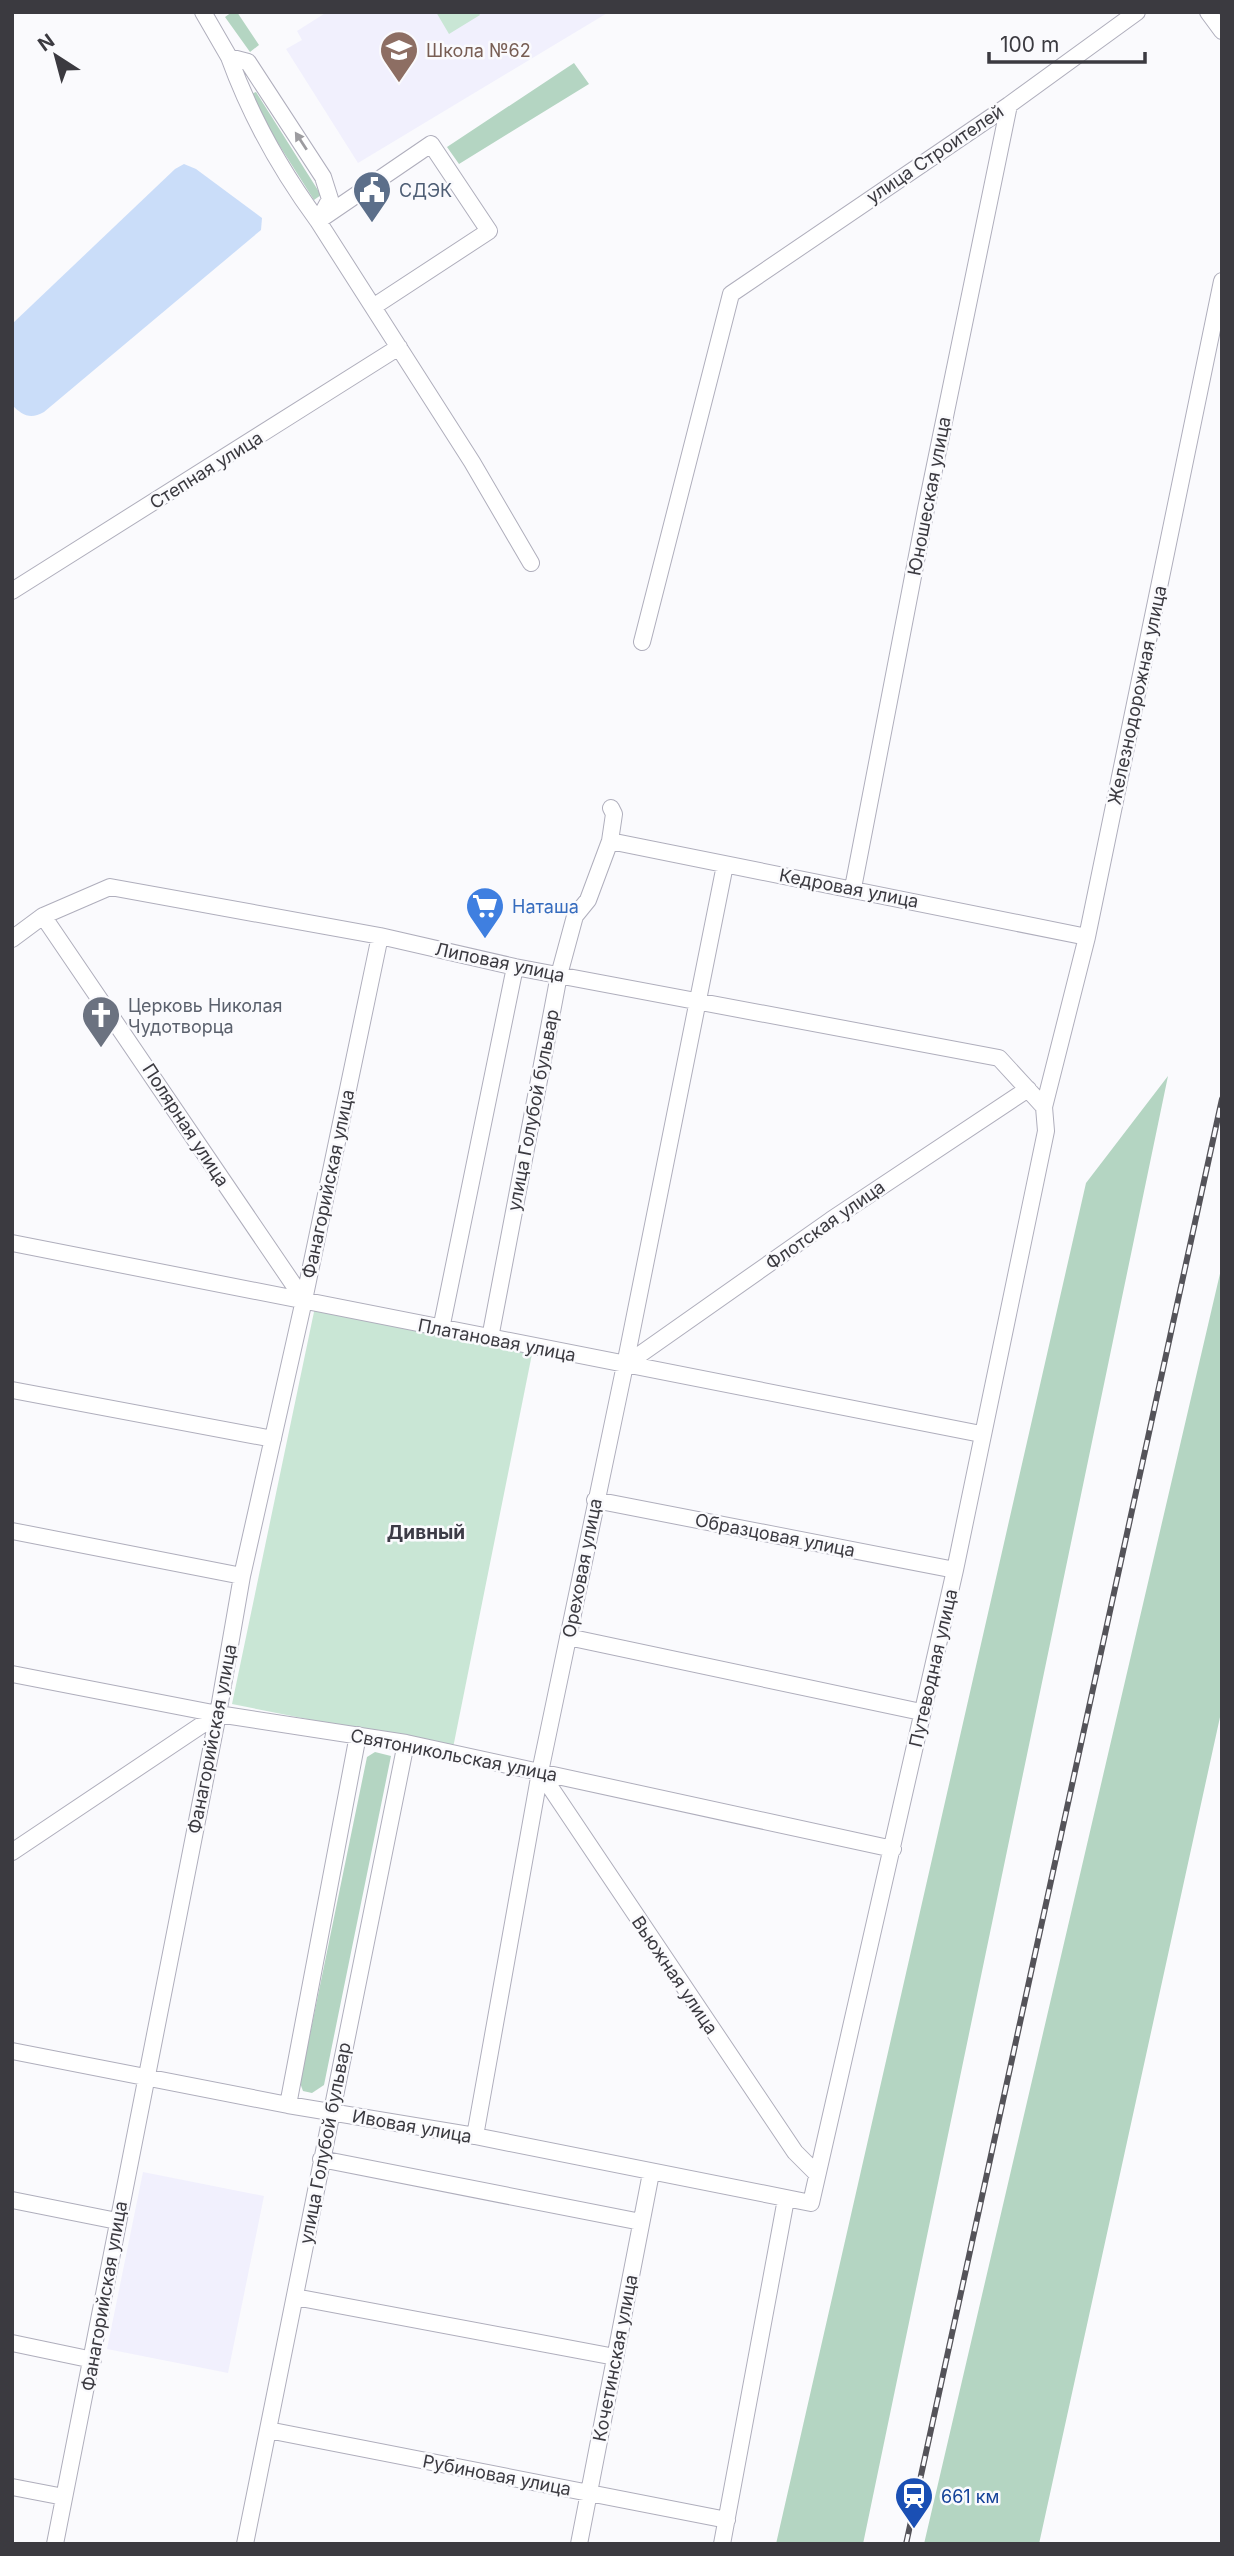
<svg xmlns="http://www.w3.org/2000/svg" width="1234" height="2556" viewBox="0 0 1234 2556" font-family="Inter,sans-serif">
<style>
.built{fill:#f1f0fd}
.green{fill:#c9e6d5}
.forest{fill:#b4d5c2}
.water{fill:#caddf9}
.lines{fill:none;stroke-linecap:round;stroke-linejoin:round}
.minor-casing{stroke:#afaebc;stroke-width:18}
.minor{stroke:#fff;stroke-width:16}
.rail-casing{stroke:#545359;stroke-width:6}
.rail{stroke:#fafafd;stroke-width:3.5;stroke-dasharray:10;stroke-linecap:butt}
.oneway{fill:#9d9ca0}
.labels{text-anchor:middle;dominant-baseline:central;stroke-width:5;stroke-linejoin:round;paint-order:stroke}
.education-label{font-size:18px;fill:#785e54;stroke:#fafafd;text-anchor:start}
.street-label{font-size:18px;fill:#3b3a40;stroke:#fafafd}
.service-label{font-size:18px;fill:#4e5e75;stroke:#fafafd;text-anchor:start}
.shop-label{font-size:18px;fill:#366cbe;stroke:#fafafd;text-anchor:start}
.worship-label{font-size:18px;fill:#5b616d;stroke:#fafafd;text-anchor:start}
.transit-label{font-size:18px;fill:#164399;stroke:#fafafd;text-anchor:start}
.neighbourhood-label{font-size:19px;font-weight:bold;fill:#3c3b46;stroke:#fafafd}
</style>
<rect width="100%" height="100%" fill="#fafafd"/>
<path class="built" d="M327 12H609L358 163 286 49 302 40 297 31Z
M143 2172 264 2196 228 2373 107 2349Z"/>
<path class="green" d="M436 12H478L480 15 449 34Z
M315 1307 533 1349 453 1748 232 1704Z"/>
<path class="forest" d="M232 12H237L259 45 250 52 225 17Z
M574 63 589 84 459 164 447 147Z
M256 92 321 195 314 200 267 126 251 94Z
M1168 1076 863 2544H776L1086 1183Z
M1222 1265V1708L1039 2544H924Z
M375 1752 391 1756 324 2085 312 2093 303 2091 300 2083 367 1757Z"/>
<path class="water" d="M184 164 196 169 262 218 261 230 44 412C30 420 22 415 12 405V324L175 169Z"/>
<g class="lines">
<defs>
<path id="minor" d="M203 12 229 57 248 62 323 177 330 199 318 221 472 462 531 563
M1208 12 1222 31
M229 57C250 115 282 172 318 221L431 144 489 231 373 307
M12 591 399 347
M642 642 731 294 1009 105 1137 12
M610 841 1087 937
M853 888 926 509 1009 105
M43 916 304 1300
M12 939 43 916 110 887 380 936 515 967 999 1058 1044 1107 1046 1131 955 1570 811 2203 475 2136 288 2105 12 2051
M1044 1107 1087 937 1222 281
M12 1243 981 1434
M441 1329 515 967
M490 1338 559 975 575 916 588 900 610 841 614 814 611 808
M625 1365 831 1220 1028 1089
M12 1390 273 1439
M595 1500 955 1570
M12 1531 242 1576
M568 1637 921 1712
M12 1674 218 1714 406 1743 893 1849
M540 1772 795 2152 816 2173
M12 1852 218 1714
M288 2105 358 1735
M475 2136 540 1772 625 1365 725 865
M321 2159 641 2222
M12 2200 117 2221
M295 2297 615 2357
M12 2343 93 2360
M268 2430 727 2520
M12 2487 64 2497
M55 2544 218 1714 242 1576 304 1300 380 936
M245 2544 406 1743
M579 2544 651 2173
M722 2544 786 2199"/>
</defs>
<use href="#minor" class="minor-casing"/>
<use href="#minor" class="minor"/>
<defs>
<path id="rail" d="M906 2544 1222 1099"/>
</defs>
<use href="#rail" class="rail-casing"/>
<use href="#rail" class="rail"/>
</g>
<defs><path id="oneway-solid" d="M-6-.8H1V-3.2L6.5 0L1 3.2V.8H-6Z" transform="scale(1.75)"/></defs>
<use class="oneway" href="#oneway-solid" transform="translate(301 141) rotate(-123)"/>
<defs>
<symbol id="school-pin" viewBox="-11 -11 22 30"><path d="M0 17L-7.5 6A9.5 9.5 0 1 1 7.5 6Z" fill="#8d6e63" stroke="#fafafd"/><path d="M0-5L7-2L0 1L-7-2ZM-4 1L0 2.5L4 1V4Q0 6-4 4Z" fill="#fff"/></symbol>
<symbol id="civic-pin" viewBox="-11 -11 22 30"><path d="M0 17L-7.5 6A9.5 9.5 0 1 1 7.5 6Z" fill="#5c6f8a" stroke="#fafafd"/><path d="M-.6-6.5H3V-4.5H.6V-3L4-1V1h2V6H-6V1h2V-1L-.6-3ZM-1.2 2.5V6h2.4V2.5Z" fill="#fff"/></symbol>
<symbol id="supermarket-pin" viewBox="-11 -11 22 30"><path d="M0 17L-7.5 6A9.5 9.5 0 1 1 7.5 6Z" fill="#3f7fe0" stroke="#fafafd"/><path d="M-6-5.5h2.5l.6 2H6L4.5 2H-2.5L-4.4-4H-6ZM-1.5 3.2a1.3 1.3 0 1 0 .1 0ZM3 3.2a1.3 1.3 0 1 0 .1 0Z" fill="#fff"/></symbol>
<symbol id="church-pin" viewBox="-11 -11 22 30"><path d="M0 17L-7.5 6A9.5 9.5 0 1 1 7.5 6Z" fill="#6b7280" stroke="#fafafd"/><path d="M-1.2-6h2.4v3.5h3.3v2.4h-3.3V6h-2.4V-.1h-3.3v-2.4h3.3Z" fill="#fff"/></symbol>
<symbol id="station-pin" viewBox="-11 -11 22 30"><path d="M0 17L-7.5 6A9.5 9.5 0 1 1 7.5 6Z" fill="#1a4fb4" stroke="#fafafd"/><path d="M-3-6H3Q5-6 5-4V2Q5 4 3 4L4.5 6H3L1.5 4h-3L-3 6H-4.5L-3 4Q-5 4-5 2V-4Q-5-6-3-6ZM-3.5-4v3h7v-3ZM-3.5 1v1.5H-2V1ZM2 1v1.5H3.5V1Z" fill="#fff"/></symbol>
</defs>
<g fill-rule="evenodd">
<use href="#school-pin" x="377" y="28" width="44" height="60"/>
<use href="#civic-pin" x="350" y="168" width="44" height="60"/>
<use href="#supermarket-pin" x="463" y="884" width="44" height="60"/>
<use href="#church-pin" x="79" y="993" width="44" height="60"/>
<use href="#station-pin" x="892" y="2474" width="44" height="60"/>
</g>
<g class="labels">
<g class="education-label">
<text x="426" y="50">Школа №62</text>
</g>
<g class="street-label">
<text transform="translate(935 154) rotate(-34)">улица Строителей</text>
<text transform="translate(206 470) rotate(-32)">Степная улица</text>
<text transform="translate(929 496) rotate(-79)">Юношеская улица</text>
<text transform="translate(1137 695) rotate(-78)">Железнодорожная улица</text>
<text transform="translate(849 888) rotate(11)">Кедровая улица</text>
<text transform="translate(500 962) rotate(12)">Липовая улица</text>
<text transform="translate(533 1110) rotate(-79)">улица Голубой бульвар</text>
<text transform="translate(186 1125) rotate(57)">Полярная улица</text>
<text transform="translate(328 1184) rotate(-78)">Фанагорийская улица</text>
<text transform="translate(825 1225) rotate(-35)">Флотская улица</text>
<text transform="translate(497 1340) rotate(11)">Платановая улица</text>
<text transform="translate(775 1535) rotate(11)">Образцовая улица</text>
<text transform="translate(582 1568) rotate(-79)">Ореховая улица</text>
<text transform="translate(933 1668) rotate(-77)">Путеводная улица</text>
<text transform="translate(212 1739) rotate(-79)">Фанагорийская улица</text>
<text transform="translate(454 1755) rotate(11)">Святоникольская улица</text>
<text transform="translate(675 1975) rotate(56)">Вьюжная улица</text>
<text transform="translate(412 2126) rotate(10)">Ивовая улица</text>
<text transform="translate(325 2143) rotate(-79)">улица Голубой бульвар</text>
<text transform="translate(104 2296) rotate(-80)">Фанагорийская улица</text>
<text transform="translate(615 2358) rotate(-79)">Кочетинская улица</text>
<text transform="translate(497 2475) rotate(11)">Рубиновая улица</text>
</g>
<g class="service-label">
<text x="399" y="190">СДЭК</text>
</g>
<g class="shop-label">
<text x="512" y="906">Наташа</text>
</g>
<g class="worship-label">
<text x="128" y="1005">Церковь Николая<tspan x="128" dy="21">Чудотворца</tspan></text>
</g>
<g class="transit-label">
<text x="941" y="2496">661 км</text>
</g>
<g class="neighbourhood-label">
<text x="426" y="1532">Дивный</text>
</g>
</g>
<rect width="1234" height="2556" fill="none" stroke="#3b3a40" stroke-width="28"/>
<g transform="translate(56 56) rotate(324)" stroke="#fafafd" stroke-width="5" paint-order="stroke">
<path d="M0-5L12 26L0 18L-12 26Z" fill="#3b3a40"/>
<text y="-10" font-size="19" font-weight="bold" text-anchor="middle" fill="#3b3a40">N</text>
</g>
<path d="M989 52v10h156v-10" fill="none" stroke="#3b3a40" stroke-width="3.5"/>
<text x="1000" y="52" font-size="21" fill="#3b3a40" stroke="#fafafd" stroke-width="5" paint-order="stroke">100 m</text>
</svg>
